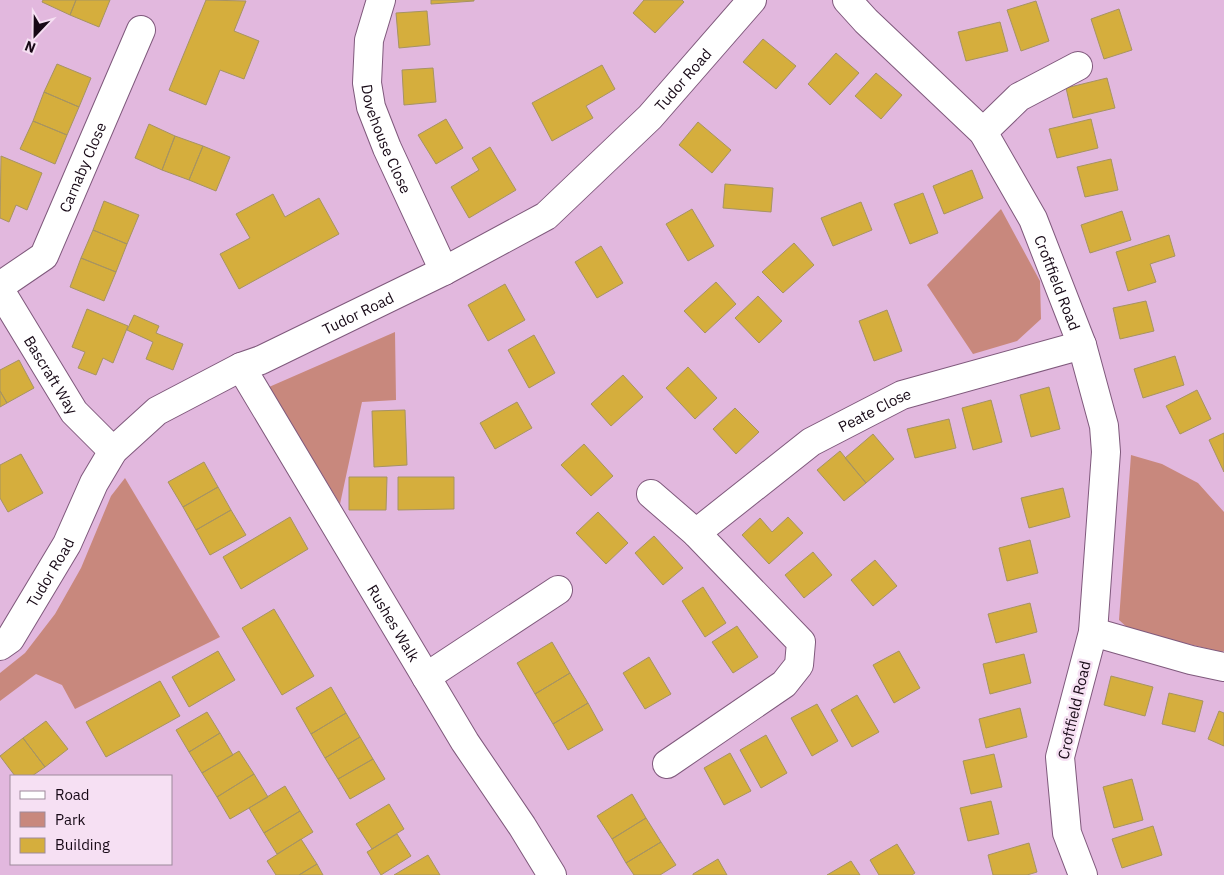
<svg xmlns="http://www.w3.org/2000/svg" width="1224" height="875" viewBox="0 0 1224 875" font-family="'IBM Plex Sans',sans-serif">
<style>
.green{fill:#c8887d}
.building{fill:#d5ae3d;stroke:#a69363}
.lines{fill:none;stroke-linecap:round;stroke-linejoin:round}
.minor-casing{stroke:#7f597c;stroke-width:30}
.minor{stroke:#fff;stroke-width:28}
.labels{text-anchor:middle;dominant-baseline:central;stroke-width:5;stroke-linejoin:round;paint-order:stroke}
.street-label{font-size:15px;fill:#170916;stroke:#f6e0f3}
</style>
<rect width="100%" height="100%" fill="#e2b8de"/>
<path class="green" d="M1001 209 1040 281 1041 319 1017 341 973 354 927 285Z
M395 332 396 400 362 402 340 504 269 387Z
M1131 455 1162 464 1198 483 1224 512V651L1222 652 1130 630 1119 620Z
M125 478 220 637 75 709 62 685 36 674 0 701V673L25 653 55 614 81 568 111 496Z"/>
<path class="building" d="M43 0H76L70 15 42 2Z
M76 0H110L99 27 70 15Z
M206 0 246 1 234 31 259 41 244 79 220 70 206 105 169 90Z
M431 0H474V1L431 4Z
M644 0H682L684 2 655 33 633 13Z
M1036 1 1049 41 1021 51 1007 10Z
M1119 9 1132 50 1104 59 1091 19Z
M427 11 430 45 399 48 396 13Z
M1000 22 1008 51 966 61 958 32Z
M763 39 796 66 776 89 743 62Z
M836 53 859 73 830 105 808 84Z
M57 64 91 78 79 107 44 92Z
M602 65 615 89 586 106 593 118 552 141 532 103Z
M433 68 436 102 404 105 402 70Z
M876 73 902 95 881 119 855 96Z
M1107 78 1115 108 1073 118 1066 88Z
M44 92 79 107 67 135 33 121Z
M446 119 463 148 436 164 418 135Z
M1091 119 1098 148 1057 158 1049 129Z
M33 121 67 135 55 164 20 149Z
M698 122 731 150 712 173 679 145Z
M149 124 175 136 162 170 135 158Z
M175 136 203 146 189 180 162 170Z
M203 146 230 157 216 191 189 180Z
M490 147 516 190 469 218 451 187 479 170 472 158Z
M1 156 42 173 27 210 16 205 9 222 0 218Z
M1111 159 1118 190 1085 197 1077 167Z
M972 170 983 198 944 214 933 186Z
M725 184 773 188 771 212 723 208Z
M923 193 938 233 910 244 894 204Z
M273 194 285 217 319 198 339 234 239 289 220 254 250 238 236 214Z
M104 201 139 215 127 244 93 230Z
M861 202 872 230 833 246 821 218Z
M692 209 714 246 688 261 666 224Z
M1122 211 1131 240 1090 253 1081 225Z
M93 230 127 244 116 272 81 258Z
M1169 235 1175 256 1150 264 1156 282 1128 291 1116 252Z
M794 243 814 265 783 293 762 272Z
M601 246 623 283 597 298 575 262Z
M81 258 116 272 104 301 70 287Z
M716 282 736 304 705 333 684 311Z
M505 284 525 320 488 341 468 305Z
M758 296 782 321 759 343 735 318Z
M1146 301 1154 331 1120 339 1113 308Z
M87 309 128 326 113 363 103 358 96 375 78 368 85 352 72 347Z
M887 310 902 351 874 361 859 321Z
M134 315 159 326 156 333 183 344 173 370 146 359 153 342 127 330Z
M534 335 555 373 529 388 508 350Z
M1175 356 1184 385 1143 398 1134 369Z
M19 360 34 388 7 403 0 391V370Z
M688 367 717 398 695 419 666 388Z
M623 375 643 397 611 426 591 404Z
M1049 387 1060 429 1031 437 1020 395Z
M1197 390 1211 419 1180 434 1166 406Z
M0 391 7 403 0 407Z
M991 400 1002 442 973 450 962 408Z
M517 402 532 428 495 449 480 423Z
M735 408 759 432 736 454 713 429Z
M405 410 407 465 374 467 372 411Z
M949 419 956 448 915 458 907 429Z
M1224 433V472L1209 440Z
M873 434 894 459 866 483 845 458Z
M584 444 613 476 591 496 561 465Z
M840 451 866 483 844 501 817 470Z
M21 454 43 493 8 512 0 498V465Z
M204 462 218 487 183 507 168 482Z
M349 477H387L386 510H349Z
M398 477H454V509L398 510Z
M218 487 231 510 196 530 183 507Z
M1063 488 1070 517 1029 528 1021 498Z
M231 510 246 535 210 555 196 530Z
M598 512 628 543 606 564 576 533Z
M290 517 308 549 241 589 223 557Z
M788 517 803 533 769 564 742 535 760 518 772 532Z
M654 536 683 568 663 585 635 553Z
M1030 540 1038 573 1007 581 999 548Z
M813 552 832 575 804 598 785 575Z
M875 560 897 586 873 606 851 580Z
M703 587 726 623 705 637 682 601Z
M1030 603 1037 632 996 643 988 614Z
M274 609 314 676 282 695 242 628Z
M737 626 758 657 733 673 712 642Z
M552 642 570 673 535 694 517 663Z
M218 651 235 680 189 707 172 677Z
M899 651 920 688 894 703 873 665Z
M1024 654 1031 683 990 694 983 664Z
M649 657 671 694 645 709 623 673Z
M570 673 588 703 553 724 535 694Z
M1111 676 1153 687 1145 716 1104 705Z
M160 681 180 716 106 757 86 722Z
M331 687 346 713 311 734 296 708Z
M1169 693 1203 701 1195 732 1162 724Z
M857 695 879 732 852 747 831 710Z
M588 703 603 730 568 750 553 724Z
M817 704 838 741 812 756 791 718Z
M1020 708 1027 737 986 748 979 719Z
M1219 711 1224 713V746L1208 739Z
M207 712 220 733 189 752 176 730Z
M346 713 360 737 325 758 311 734Z
M46 721 68 749 45 767 23 738Z
M220 733 233 755 202 773 189 752Z
M766 735 787 773 761 788 740 750Z
M360 737 373 759 338 779 325 758Z
M23 738 45 767 32 776H15L0 756Z
M239 751 254 774 217 797 202 773Z
M730 753 751 791 724 805 704 768Z
M994 754 1002 787 971 794 963 761Z
M373 759 385 779 350 799 338 779Z
M254 774 268 797 230 819 217 797Z
M1132 779 1143 820 1114 828 1103 787Z
M285 786 300 811 264 833 249 808Z
M632 794 646 818 612 839 597 816Z
M991 801 999 834 968 841 960 808Z
M389 804 404 829 372 849 356 824Z
M300 811 313 832 277 854 264 833Z
M646 818 661 842 626 863 612 839Z
M1153 826 1162 855 1122 868 1112 839Z
M397 834 411 856 381 875 367 852Z
M301 839 317 864 299 875H276L267 861Z
M661 842 676 865 660 875H634L626 863Z
M1029 843 1037 872 1027 875H993L988 855Z
M897 844 915 873 912 875H879L870 860Z
M428 855 440 875H394Z
M718 859 727 875H693V874Z
M851 861 860 875H827Z
M317 864 323 875H299Z"/>
<g class="lines">
<defs>
<g id="minor">
<path id="s1" d="M381 0 369 40 367 83 371 107 387 148 444 271"/>
<path id="s2" d="M847 0 866 21 983 132 1033 219 1082 345 1104 426 1106 452 1093 632 1060 757 1067 833 1083 875"/>
<path d="M983 132 1019 97 1078 66"/>
<path id="s3" d="M0 286 44 256 141 30"/>
<path id="s4" d="M0 290 74 412 113 451"/>
<path id="s5" d="M241 367 465 742 522 826 552 875"/>
<path d="M651 494 696 533 801 642 799 665 784 684 667 764"/>
<path id="s6" d="M696 533 811 442 902 395 1082 345"/>
<path d="M1093 632 1191 660 1224 667"/>
<path id="s7" d="M0 646 10 639 67 544 94 483 113 451 157 411 241 367 261 360 444 271 546 216 650 117 752 0"/>
<path d="M426 677 558 590"/>
</g>
</defs>
<use href="#minor" class="minor-casing"/>
<use href="#minor" class="minor"/>
</g>
<g class="labels">
<g class="street-label">
<text stroke="none"><textPath href="#s7" startOffset="915">Tudor Road</textPath></text>
<text stroke="none"><textPath href="#s1" startOffset="144">Dovehouse Close</textPath></text>
<text stroke="none"><textPath href="#s3" startOffset="150">Carnaby Close</textPath></text>
<text stroke="none"><textPath href="#s2" startOffset="358">Croftfield Road</textPath></text>
<text stroke="none"><textPath href="#s7" startOffset="510">Tudor Road</textPath></text>
<text stroke="none"><textPath href="#s4" startOffset="99">Bascraft Way</textPath></text>
<text stroke="none"><textPath href="#s6" startOffset="218">Peate Close</textPath></text>
<text stroke="none"><textPath href="#s7" startOffset="90">Tudor Road</textPath></text>
<text stroke="none"><textPath href="#s5" startOffset="298">Rushes Walk</textPath></text>
<text transform="translate(1074 710) rotate(-77)">Croftfield Road</text>
</g>
</g>
<rect x="10" y="775" width="162" height="90" fill="#f6e0f3" stroke="#9d8a9b"/>
<rect x="20" y="791" width="25" height="8" fill="#ffffff" stroke="#9d8a9b"/>
<text x="55" y="800" font-size="15" fill="#170916">Road</text>
<rect x="20" y="812" width="25" height="15" fill="#c8887d" stroke="#9d8a9b"/>
<text x="55" y="825" font-size="15" fill="#170916">Park</text>
<rect x="20" y="838" width="25" height="15" fill="#d5ae3d" stroke="#9d8a9b"/>
<text x="55" y="850" font-size="15" fill="#170916">Building</text>
<g transform="translate(35 35) rotate(202)" stroke="#f6e0f3" stroke-width="4" paint-order="stroke">
<path d="M0-4L9 19L0 12L-9 19Z" fill="#170916"/>
<text y="-8" font-size="14" font-weight="bold" text-anchor="middle" fill="#170916">N</text>
</g>
</svg>
